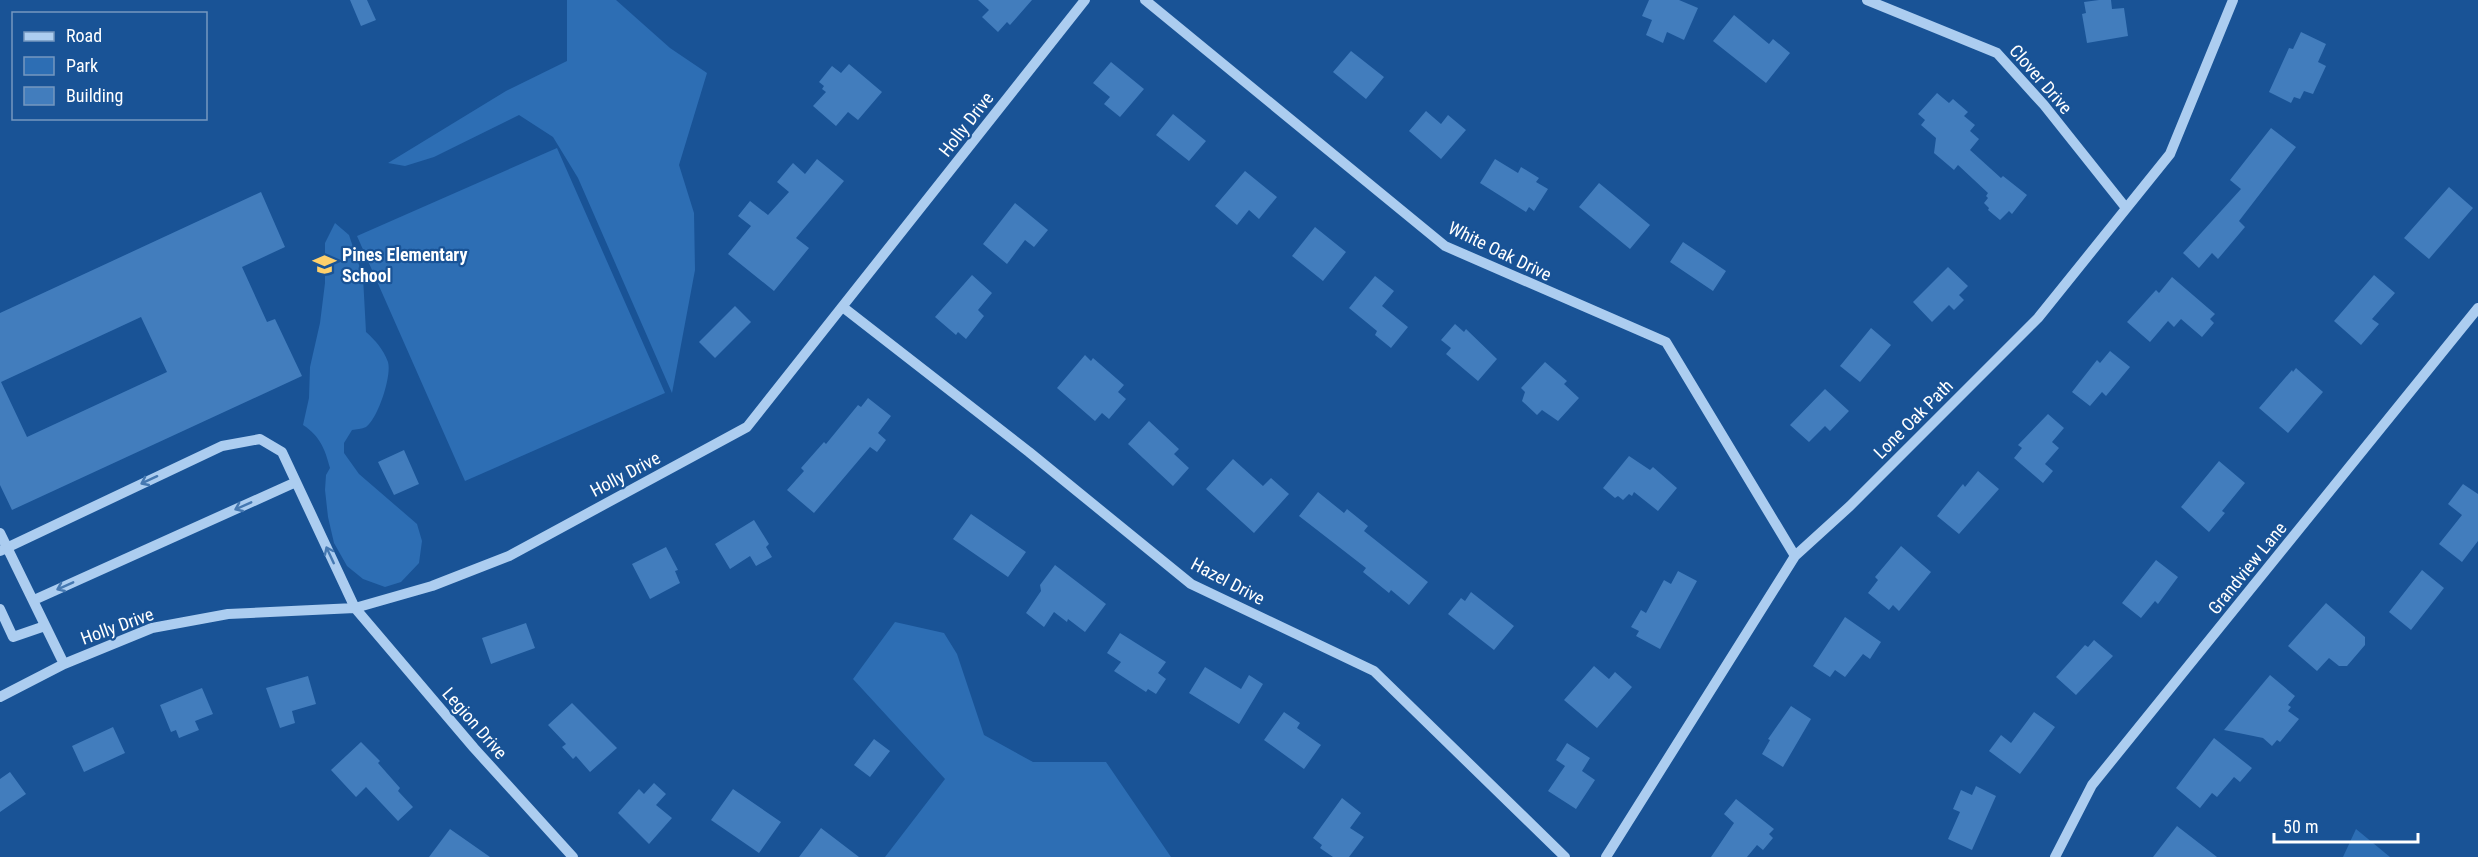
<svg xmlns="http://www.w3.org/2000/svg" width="2478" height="857" viewBox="0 0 2478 857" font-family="'Roboto Condensed',sans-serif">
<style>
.green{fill:#2d6eb4}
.building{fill:#427dbd;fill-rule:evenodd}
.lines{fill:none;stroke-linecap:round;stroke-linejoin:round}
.minor{stroke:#accdf0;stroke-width:10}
.oneway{stroke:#4578b1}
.labels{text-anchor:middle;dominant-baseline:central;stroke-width:4.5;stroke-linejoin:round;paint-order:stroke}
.street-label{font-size:18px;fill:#fff;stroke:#195396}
.poi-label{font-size:18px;font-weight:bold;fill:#fff;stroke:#195396;text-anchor:start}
</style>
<rect width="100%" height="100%" fill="#195396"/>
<path class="green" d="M567 0H616L670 48 707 73 679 165 694 213 695 270 672 393 578 178 553 137 519 115 434 157 405 166 388 163 506 91 567 61Z
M557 148 665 393 465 481 357 236Z
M335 223 349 235 363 277 366 332C376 341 383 349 388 362 392 375 378 419 366 427 362 429 356 429 352 430L344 443V453L359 474 417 524 422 541 419 563 401 582 385 587 363 579 347 566 334 543 328 517 325 490 326 475 330 468C325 449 320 436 303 425L309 398 310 367 320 323 325 283V243Z
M895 622 944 633 957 654 984 735 1033 762H1106L1171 857H885L945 779 853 679Z
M2356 829 2390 857H2343Z"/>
<path class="building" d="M350 0H367L376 20 361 26Z
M978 0H1032L1010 25 1007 22 998 32 982 17 989 10Z
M1649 0H1679L1698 8 1684 40 1667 32 1663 43 1646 35 1652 20 1642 16Z
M2099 0H2111L2112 9 2124 8 2128 36 2087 43 2082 14 2086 13 2084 2Z
M1734 15 1769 44 1773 39 1790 53 1766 83 1713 41Z
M2301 32 2326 44 2318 62 2326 66 2313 94 2304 91 2300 99 2294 97 2291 103 2269 92 2289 48 2293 49Z
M1351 51 1384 77 1366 99 1333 72Z
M1111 62 1144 89 1120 117 1104 104 1110 97 1093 83Z
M849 64 882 92 858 120 848 112 836 126 813 106 826 92 822 89 824 86 819 82 832 66 841 73Z
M1937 93 1949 103 1953 99 1968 112 1964 116 1975 125 1970 131 1979 139 1970 150 2001 178 2003 176 2027 195 2012 214 2009 211 2000 220 1988 210 1989 208 1984 203 1988 198 1986 196 1988 193 1958 165 1954 170 1934 153 1936 138 1921 125 1925 120 1918 114Z
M1426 111 1441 124 1448 115 1466 130 1441 159 1409 131Z
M1173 114 1206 141 1189 161 1156 135Z
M2271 128 2296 147 2239 221 2245 227 2218 259 2212 253 2199 268 2183 253 2241 189 2230 180Z
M817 159 844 181 796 238 809 248 774 291 728 254 751 226 738 216 750 201 768 215 789 192 777 182 793 163 805 174Z
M1495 159 1518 173 1521 167 1539 178 1536 182 1548 189 1534 211 1529 207 1526 212 1480 183Z
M1245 171 1277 197 1259 219 1249 210 1237 225 1215 206Z
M1599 183 1650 225 1630 249 1579 207Z
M2449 187 2473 208 2429 259 2404 238Z
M261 192 285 247 242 267 267 322 275 319 302 376 12 510 0 485V313ZM141 317 167 372 27 437 1 382Z
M1015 203 1048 230 1034 247 1025 240 1007 264 983 244Z
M1315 227 1346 252 1323 281 1292 256Z
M1683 242 1726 271 1713 291 1670 262Z
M1948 267 1968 286 1959 295 1964 300 1954 310 1949 305 1932 322 1913 302Z
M972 275 992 293 978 310 984 316 966 339 958 332 956 335 935 317Z
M2374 275 2395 293 2372 319 2379 324 2361 345 2334 321Z
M1375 276 1394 291 1382 306 1408 327 1391 348 1375 335 1377 331 1349 308Z
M2172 277 2215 314 2210 319 2214 323 2202 337 2181 319 2174 327 2168 321 2150 342 2127 322 2156 290 2159 293Z
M735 306 751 322 715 358 699 342Z
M1455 324 1464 332 1466 329 1497 359 1478 381 1446 354 1451 348 1441 340Z
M1871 328 1891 345 1860 382 1840 366Z
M2110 351 2130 367 2106 396 2102 392 2090 406 2072 392 2097 360 2100 363Z
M1085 355 1091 361 1093 358 1124 385 1118 392 1126 399 1109 419 1102 413 1095 421 1057 388Z
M1545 362 1567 381 1564 384 1579 398 1558 421 1542 410 1537 415 1522 401 1525 392 1521 388Z
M2296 368 2323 392 2288 433 2259 408 2292 370 2293 372Z
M1825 389 1849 411 1830 431 1825 426 1809 442 1790 425Z
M868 398 891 416 878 433 886 440 877 452 870 447 814 513 787 490 804 471 801 468 824 442 826 444 858 405 861 407Z
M2048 414 2064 428 2052 442 2059 448 2045 464 2053 471 2043 483 2014 458 2022 448 2018 445Z
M1149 421 1179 449 1174 454 1189 468 1173 486 1128 444Z
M404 450 419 484 394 495 378 462Z
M1629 456 1650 470 1653 467 1677 488 1658 511 1634 492 1632 496 1629 494 1623 500 1618 496 1615 498 1603 488Z
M1233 459 1263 486 1271 478 1289 494 1254 533 1206 489Z
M2219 461 2245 483 2222 511 2225 513 2209 532 2181 507Z
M1978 471 1999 489 1959 534 1937 516 1963 484 1965 487Z
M2463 484 2478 494V541L2462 562 2439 544 2462 515 2448 504Z
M1318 492 1344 513 1347 509 1368 526 1364 531 1428 582 1409 605 1391 590 1389 593 1363 572 1366 568 1299 516Z
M971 514 1026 552 1008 577 953 539Z
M754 520 769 544 766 547 772 557 756 566 750 556 730 569 715 544Z
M1901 546 1931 572 1899 611 1893 605 1889 610 1868 593 1878 580 1875 577Z
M666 547 678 570 675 571 680 583 650 599 632 564Z
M2156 560 2178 577 2158 604 2155 601 2141 618 2122 603Z
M1055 565 1106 604 1085 632 1068 619 1067 622 1054 612 1044 627 1026 613 1041 591 1040 585Z
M2422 570 2444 588 2411 630 2389 612Z
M1678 571 1697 581 1660 649 1636 636 1639 631 1631 627 1641 610 1646 613 1664 580 1671 584Z
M1471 592 1514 626 1494 650 1448 614 1461 598 1465 601Z
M2326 603 2365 637V645L2347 666H2339L2329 658 2317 671 2288 646Z
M1845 617 1881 642 1870 659 1863 654 1845 677 1835 670 1830 677 1813 666Z
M526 623 535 648 491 664 482 638Z
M1120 633 1166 662 1158 673 1166 679 1156 694 1148 689 1146 692 1114 671 1121 662 1107 653Z
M2094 640 2113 656 2076 695 2056 677 2085 645 2088 647Z
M1594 666 1609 679 1615 672 1632 687 1597 728 1564 700Z
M1205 667 1241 689 1249 675 1263 684 1239 724 1189 693Z
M2270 675 2295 696 2288 705 2291 707 2288 711 2299 719 2280 742 2277 740 2272 746 2263 738 2224 730Z
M308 676 316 704 292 711 295 723 280 728 266 688Z
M202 688 213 714 195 721 199 730 179 738 176 730 171 732 160 705Z
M572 703 617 748 590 772 576 756 573 759 562 747 566 744 548 725Z
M1791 706 1811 719 1783 767 1762 754 1770 740 1768 739Z
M1284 712 1300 723 1297 728 1321 745 1304 769 1264 740Z
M2034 712 2055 727 2020 774 1989 751 2001 735 2011 743Z
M113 727 125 753 84 772 72 746Z
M2214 738 2252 768 2240 782 2234 777 2217 797 2212 793 2200 808 2176 788Z
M874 739 890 751 870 777 854 765Z
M361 742 380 761 378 763 400 788 398 791 413 807 398 821 366 787 356 797 331 770Z
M1567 743 1590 758 1582 771 1595 780 1576 809 1548 791 1565 766 1556 760Z
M10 772 26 794 0 812V779Z
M654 783 666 794 656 805 672 818 649 844 618 813 639 789 644 794Z
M1976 786 1996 796 1972 850 1948 839 1960 812 1953 809 1961 790 1972 795Z
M733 789 781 822 759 853 711 820Z
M1342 798 1361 813 1350 828 1364 837 1349 857H1333L1320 848 1322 845 1313 838Z
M1736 799 1774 829 1769 834 1773 838 1763 850 1757 845 1747 857H1711L1734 823 1724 814Z
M2177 826 2217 857H2153Z
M821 828 859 857H799Z
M450 829 490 857H429Z"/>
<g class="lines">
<path class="minor" d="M1145 0 1445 246 1666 342 1795 556
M1867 0 1997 53 2044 105 2126 208
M844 308 1029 452 1191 584 1374 671 1565 857
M0 533 64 664
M0 551 222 446 260 439 282 452 355 608 474 748 573 857
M34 600 296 482
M0 609 13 637 45 626
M0 697 64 664 152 628 228 614 355 608 432 586 509 556 747 427 1085 0
M1606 857 1795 556 1850 506 2038 318 2170 154 2233 0
M2055 857 2092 785 2478 308"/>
</g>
<defs><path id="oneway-shaft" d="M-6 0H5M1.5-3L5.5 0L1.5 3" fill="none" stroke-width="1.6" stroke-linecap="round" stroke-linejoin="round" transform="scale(1.5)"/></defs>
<g class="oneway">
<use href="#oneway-shaft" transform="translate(149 480) rotate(155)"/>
<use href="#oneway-shaft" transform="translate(243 506) rotate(156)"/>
<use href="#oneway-shaft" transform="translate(330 555) rotate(-115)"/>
<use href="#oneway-shaft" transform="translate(65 586) rotate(156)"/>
</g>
<defs>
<symbol id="school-bare" viewBox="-9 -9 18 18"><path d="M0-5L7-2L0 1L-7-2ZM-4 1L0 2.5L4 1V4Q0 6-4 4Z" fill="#ffd06b" stroke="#195396" stroke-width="2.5" paint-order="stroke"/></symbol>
</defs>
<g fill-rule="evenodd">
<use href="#school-bare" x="308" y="248" width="33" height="33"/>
</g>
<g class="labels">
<g class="street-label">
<text transform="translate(2041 79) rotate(49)">Clover Drive</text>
<text transform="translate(966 124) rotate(-52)">Holly Drive</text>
<text transform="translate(1500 251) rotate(26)">White Oak Drive</text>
<text transform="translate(1913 419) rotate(-45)">Lone Oak Path</text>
<text transform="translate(625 474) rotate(-28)">Holly Drive</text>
<text transform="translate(2247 568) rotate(-51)">Grandview Lane</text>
<text transform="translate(1228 581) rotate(28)">Hazel Drive</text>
<text transform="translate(117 626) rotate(-20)">Holly Drive</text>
<text transform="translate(475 723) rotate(49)">Legion Drive</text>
</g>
<g class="poi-label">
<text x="342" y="254">Pines Elementary<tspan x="342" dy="21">School</tspan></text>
</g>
</g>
<rect x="12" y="12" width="195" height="108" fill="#195396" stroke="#7598c0" stroke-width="1.5"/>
<rect x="24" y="32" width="30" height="9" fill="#accdf0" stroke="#7598c0" stroke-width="1.5"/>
<text x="66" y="42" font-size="18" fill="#ffffff">Road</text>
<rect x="24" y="57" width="30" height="18" fill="#2d6eb4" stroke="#7598c0" stroke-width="1.5"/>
<text x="66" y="72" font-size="18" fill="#ffffff">Park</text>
<rect x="24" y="87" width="30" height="18" fill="#427dbd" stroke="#7598c0" stroke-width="1.5"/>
<text x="66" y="102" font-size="18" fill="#ffffff">Building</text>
<path d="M2274 833v9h144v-9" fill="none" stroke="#ffffff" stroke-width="3"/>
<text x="2283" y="833" font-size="18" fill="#ffffff" stroke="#195396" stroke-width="4.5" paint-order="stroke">50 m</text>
</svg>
